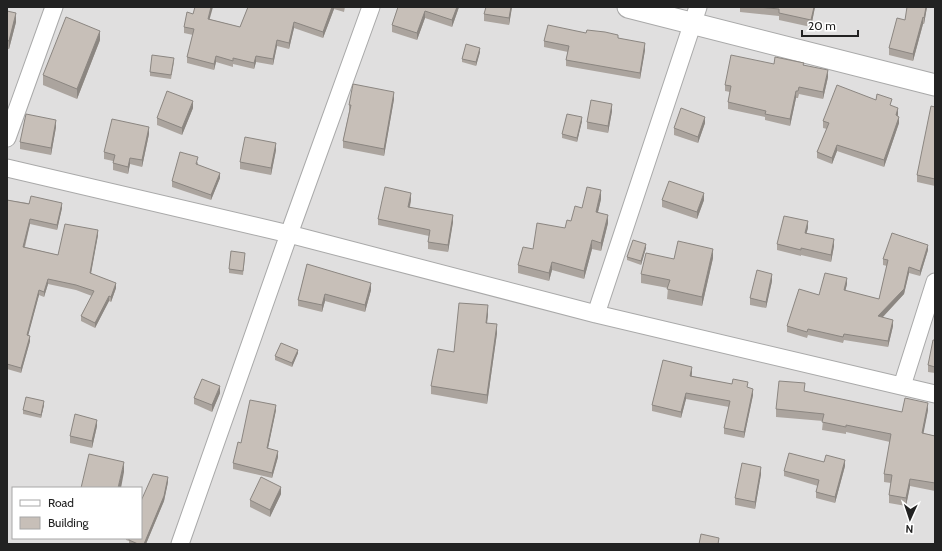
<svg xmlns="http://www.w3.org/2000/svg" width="942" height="551" viewBox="0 0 942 551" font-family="Cabin,sans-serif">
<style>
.residential{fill:#e0dfdf;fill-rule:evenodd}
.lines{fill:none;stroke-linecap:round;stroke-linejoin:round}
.minor-casing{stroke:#a9a9a9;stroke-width:19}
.tertiary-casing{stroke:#a9a9a9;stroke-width:23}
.minor{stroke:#fff;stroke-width:17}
.tertiary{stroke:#fff;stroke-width:21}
.wall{fill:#aba49e}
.shaded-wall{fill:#8b8681}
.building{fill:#c7bfb8;stroke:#8b8681}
</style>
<rect width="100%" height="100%" fill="#f2efe9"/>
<path class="residential" d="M7 7H935V544H7ZM13 488H141V538H13Z"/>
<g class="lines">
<defs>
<path id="minor" d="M7 138 54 7
M7 168 289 234 596 314 935 394
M596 314 698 7
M902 386 935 282
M180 544 289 234 371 7"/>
<path id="tertiary" d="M628 7 935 85"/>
</defs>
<use href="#minor" class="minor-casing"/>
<use href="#tertiary" class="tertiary-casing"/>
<use href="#minor" class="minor"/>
<use href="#tertiary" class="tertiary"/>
</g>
<path class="wall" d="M248 7H345L344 12 334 9 323 38 294 28 289 49 277 46 273 65 256 62 254 69 233 64V67L216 62 214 70 187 63V57L193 35 184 33V27L209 19 240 27Z
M398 7H459L452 27 425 18 417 40 392 32V25Z
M512 7 509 25 484 21V14Z
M740 7H815L811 27 779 20V16L740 12Z
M927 7 924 24H923L913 61 889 55V48L905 20Z
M7 11 16 22 9 49H7Z
M586 33 618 39 645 50 640 79 566 66V60L568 52 544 47V41Z
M100 40 77 99 43 85V75Z
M480 52 476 66 462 62V59Z
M174 62 171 79 150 76V72Z
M774 64 804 65 828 77 823 99 799 94 798 98H796L790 126 765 120V117L728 109V102L730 92 725 91V85Z
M394 99 384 156 343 148V141L349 112V105Z
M892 106 898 114V116L899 123 884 167 837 151 832 164 817 158V152L827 129 823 128V121Z
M935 107V186L917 182V175Z
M193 108 182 135 157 125V118Z
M612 111 608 133 587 129V122Z
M582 121 577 142 562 138V134Z
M705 123 698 143 674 135V128Z
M56 127 51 155 20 149V142Z
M149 134 142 167 130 164 128 174 113 170V161L104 159V152Z
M276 150 271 175 240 169V162Z
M198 162V165L220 178 211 200 172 187V181Z
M601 199 598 212 608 223 601 251 592 249 584 279 552 270 549 281 518 273V265L533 249 565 228 571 221 582 208Z
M7 200 62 208 57 230 30 224 25 247 58 255 98 235 91 274 116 288 111 302 109 301 95 328 81 321V316L92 296 76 290 48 284 44 297 39 295 28 335 30 341 21 373 7 369Z
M411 200 410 207 453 222 448 252 428 249V242L429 236 378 225V219Z
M662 200H704L697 219 662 207Z
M808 228 806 233 834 246 831 262 801 255V256L777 250V244Z
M646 248 641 265 627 260V257Z
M928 250 920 276 909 273 904 294 883 317 893 326 888 347 844 340 843 343 808 335 807 338 787 332V326L819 295 847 284 845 291 879 299 887 266 883 265V259Z
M245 257 243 275 229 273V269Z
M713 258 702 306 667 299 668 288 641 283V274L674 259Z
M307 264 371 290 365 312 325 301 322 312 298 306V300Z
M772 281 766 308 750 305V298Z
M488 314 487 323 497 333 487 404 431 394V386L454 352Z
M935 340V373L928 372V365Z
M298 353 292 367 275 360V356Z
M692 373V376L748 388 753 395 744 438 724 434V428L729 407 686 399 681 418 652 411V405Z
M805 392 902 412 928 410 923 433 935 436V491L910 486 906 506 889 503V495L891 483 884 482V474L890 442 846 432V434L822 430 823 421 776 417V409Z
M220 393 212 412 194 404V398Z
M44 405 41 418 23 414V410Z
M276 410 268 448 278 457 272 478 233 469V463L241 443Z
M97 426 92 448 70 443V436Z
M824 462 845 466 835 503 816 498V492L818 486 784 476V471Z
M761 474 755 509 735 505V498Z
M168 482 164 501 146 544H129V541L126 540V538H141Z
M281 494 270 517 250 507V500Z"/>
<path class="shaded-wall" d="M211 7H213L208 25V19Z
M332 7H334V9L323 38V32Z
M457 7H459L452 27V20Z
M511 7H512L509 25V18Z
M814 7H815L811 27V20Z
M926 7H927L924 24V18Z
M425 11V18L417 40V33Z
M16 13V22L9 49V41Z
M923 17V24L913 61V54Z
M294 22V28L289 49V43Z
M100 31V40L77 99V89Z
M277 40V46L273 65V59Z
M645 43V50L640 79V73Z
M480 48V52L476 66V62Z
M216 56V62L214 70V64Z
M256 56V62L254 69V63Z
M828 70V77L823 99V92Z
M796 91V98L790 126V119Z
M394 92V99L384 156V149Z
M193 101V108L182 135V128Z
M612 104V111L608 133V126Z
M898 108V114L896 122V115Z
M582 117V121L577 142V138Z
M705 117V123L698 143V137Z
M899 117V123L884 167V160Z
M56 120V127L51 155V148Z
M149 127V134L142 167V160Z
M276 143V150L271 175V168Z
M837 145V151L832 164V158Z
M130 158V164L128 174V167Z
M220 173V178L211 200V195Z
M601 190V199L596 220V212Z
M411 193V200L408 213V207Z
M704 193V200L697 219V212Z
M62 203V208L57 230V225Z
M453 215V222L448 252V245Z
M608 215V223L601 251V243Z
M30 219V224L23 252V247Z
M808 221V228L805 239V233Z
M98 230V235L90 278V273Z
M834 239V246L831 262V255Z
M592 240V249L584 279V271Z
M646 244V248L641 265V261Z
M928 245V250L920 276V271Z
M713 249V258L702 306V297Z
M552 262V270L549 281V273Z
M909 267V273L904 294 878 322V316Z
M772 274V281L766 308V302Z
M847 278V284L844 296V290Z
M48 279V284L44 297V292Z
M116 283V288L111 302V297Z
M371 283V290L365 312V305Z
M39 290V295L27 340V335Z
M325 294V301L322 312V305Z
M109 296V301L95 328V323Z
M488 305V314L486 332V323Z
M893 320V326L888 347V341Z
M497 324V333L487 404V395Z
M30 336V341L21 373V368Z
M298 350V353L292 367V363Z
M692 367V373L690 382V376Z
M220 386V393L212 412V405Z
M753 389V395L744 438V432Z
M686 393V399L681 418V412Z
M44 401V405L41 418V415Z
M928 403V410L922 441V433Z
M276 405V410L267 453V448Z
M97 420V426L92 448V441Z
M278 451V457L272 478V473Z
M845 460V466L835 503V497Z
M124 462V472L121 488H118Z
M761 467V474L755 509V502Z
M168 477V482L164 501 146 544H144Z
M910 479V486L906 506V498Z
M281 487V494L270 517V510Z"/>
<path class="building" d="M195 7H211L208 19 240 27 248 7H332L323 32 294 22 289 43 277 40 273 59 256 56 254 63 233 58V61L216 56 214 64 187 57 194 29 184 27 187 12 193 14Z
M398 7H457L452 20 425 11 417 33 392 25Z
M486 7H511L509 18 484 14Z
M758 7H814L811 20 779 13V9Z
M907 7H926L924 18 923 17 913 54 889 48 897 18 905 20Z
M7 11 16 13 9 41 7 40Z
M66 17 100 31 77 89 43 75Z
M548 25 586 33 587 30 605 32 618 35V38L645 43 640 73 566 60 569 46 544 41Z
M466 44 480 48 476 62 462 59Z
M152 55 174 58 171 75 150 72Z
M731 55 774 64 775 57 804 63 803 65 828 70 823 92 799 87 798 91H796L790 119 765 114 766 111 728 102 731 86 725 85Z
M353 84 394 92 384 149 343 141 351 105H349Z
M837 85 876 100 877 94 892 99 890 105 898 108 896 115 899 117 884 160 837 145 832 158 817 152 829 123 823 121Z
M167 91 193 101 182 128 157 118Z
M591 100 612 104 608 126 587 122Z
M931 106 935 107V179L917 175Z
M681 108 705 117 698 137 674 128Z
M26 114 56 120 51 148 20 142Z
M567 114 582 117 577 138 562 134Z
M112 119 149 127 142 160 130 158 128 167 113 163 115 155 104 152Z
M245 137 276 143 271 168 240 162Z
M180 152 198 157 196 164 220 173 211 195 172 181Z
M669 181 704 193 697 212 662 200Z
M385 187 411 193 408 207 453 215 448 245 428 242 430 230 378 219Z
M587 187 601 190 596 212 608 215 601 243 592 240 584 271 552 262 549 273 518 265 523 247 533 249 537 223 565 228 567 220 571 221 575 206 582 208Z
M31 196 62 203 57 225 30 219 23 247 58 255 65 224 98 230 90 273 116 283 111 297 109 296 95 323 81 316 94 291 76 285 48 279 44 292 39 290 27 335 30 336 21 368 7 364V200L29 204Z
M784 216 808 221 805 233 834 239 831 255 801 248V250L777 244Z
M892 233 928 245 920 271 909 267 904 289 878 316 893 320 888 341 844 334 843 337 808 329 807 332 787 326 799 289 819 295 825 273 847 278 844 290 879 299 888 260 883 259Z
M633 240 646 244 641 261 627 257Z
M678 241 713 249 702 297 667 289 670 280 641 274 646 253 674 259Z
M231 251 245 253 243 271 229 269Z
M307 264 371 283 365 305 325 294 322 305 298 300Z
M757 270 772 274 766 302 750 298Z
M459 303 488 305 486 323 497 324 487 395 431 386 438 349 454 352Z
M933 340H935V367L928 365Z
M281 343 298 350 292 363 275 356Z
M663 360 692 367 690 376 732 384 733 379 748 382 747 387 753 389 744 432 724 428 730 401 686 393 681 412 652 405Z
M202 379 220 386 212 405 194 398Z
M779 381 805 383 804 391 902 412 905 398 928 403 922 433 935 436V483L910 479 906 498 889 495 892 475 884 474 891 434 846 425V427L822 422 824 414 776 409Z
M26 397 44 401 41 415 23 410Z
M250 400 276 405 267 448 278 451 272 473 233 463 238 442 241 443Z
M75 414 97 420 92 441 70 436Z
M789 453 824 462 826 455 845 460 835 497 816 492 819 480 784 471Z
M89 454 124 462 118 488H81Z
M742 463 761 467 755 502 735 498Z
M153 474 168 477 164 496 144 544H138L129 540V538H141V501Z
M261 477 281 487 270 510 250 500Z
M701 534 719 538 718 544H699Z"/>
<rect width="942" height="551" fill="none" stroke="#222222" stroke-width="16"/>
<rect x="12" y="487" width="130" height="52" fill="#ffffff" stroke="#a7a7a7"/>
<rect x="20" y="500" width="20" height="6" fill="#ffffff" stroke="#a7a7a7"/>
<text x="48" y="507" font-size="12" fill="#222222">Road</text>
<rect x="20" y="517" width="20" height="12" fill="#c7bfb8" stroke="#a7a7a7"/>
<text x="48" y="527" font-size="12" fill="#222222">Building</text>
<g transform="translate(910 519) rotate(183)" stroke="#ffffff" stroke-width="3" paint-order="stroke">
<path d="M0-3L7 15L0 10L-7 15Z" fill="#222222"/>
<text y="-6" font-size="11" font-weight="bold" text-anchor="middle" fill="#222222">N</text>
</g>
<path d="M802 30v6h56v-6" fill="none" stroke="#222222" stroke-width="2"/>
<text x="808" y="30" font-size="12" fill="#222222" stroke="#ffffff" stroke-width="3" paint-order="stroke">20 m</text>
</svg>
